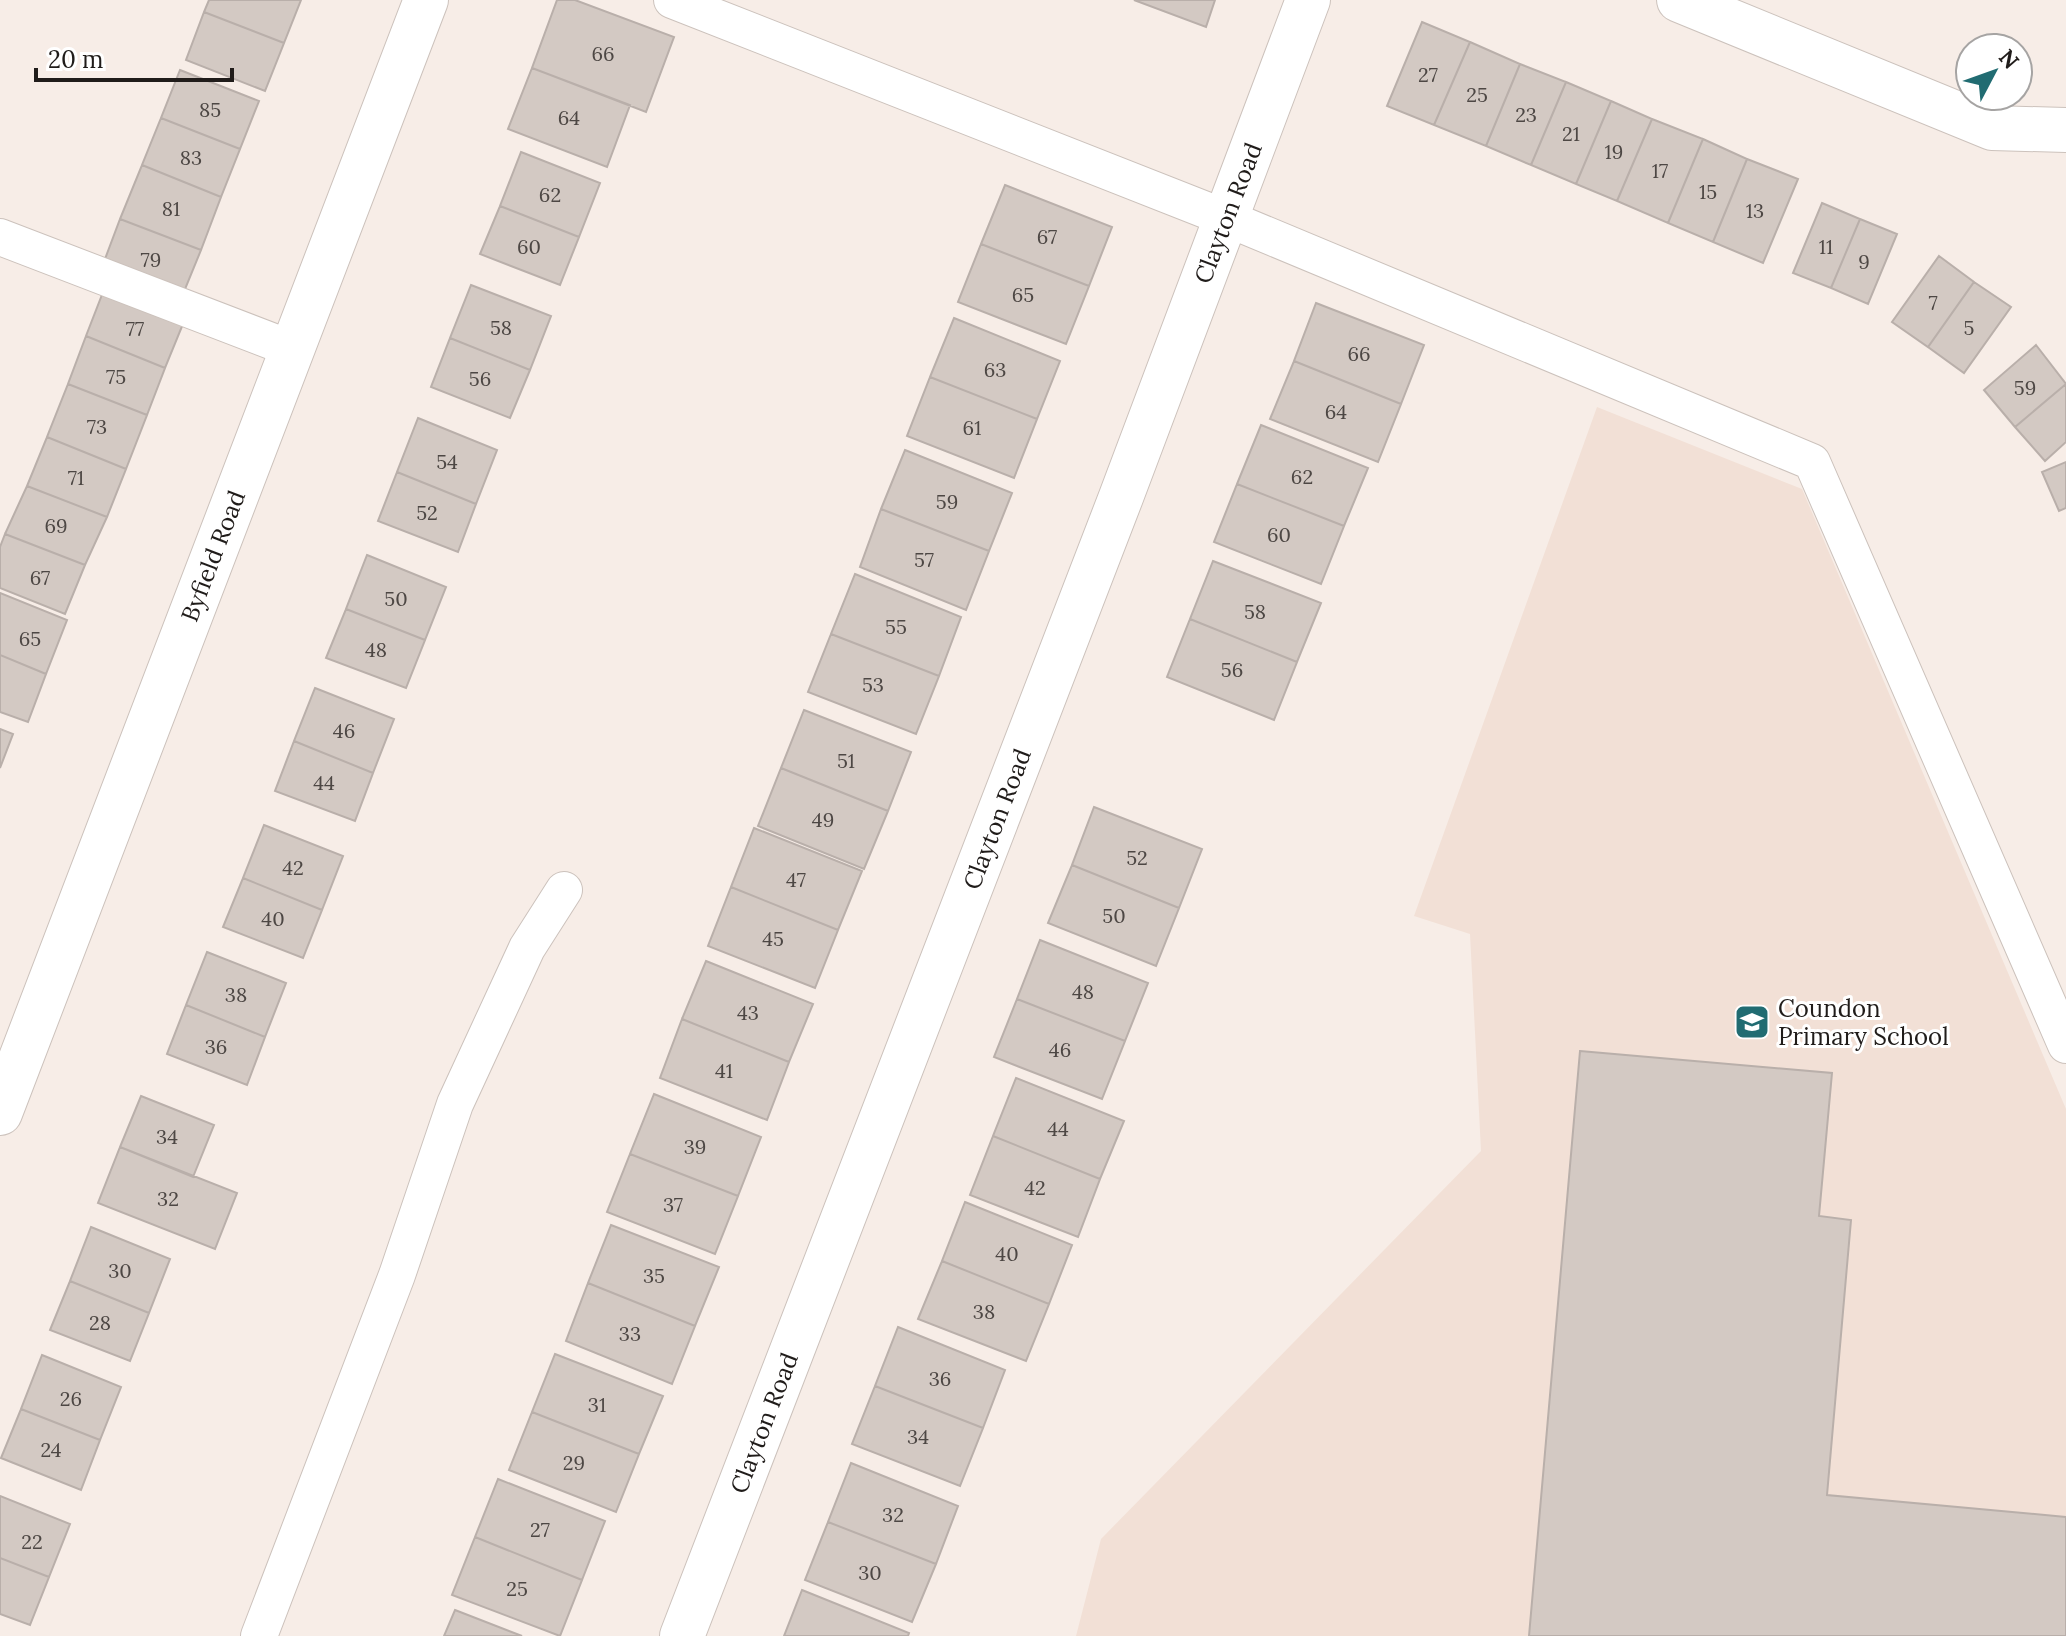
<svg xmlns="http://www.w3.org/2000/svg" width="2066" height="1636" viewBox="0 0 2066 1636" font-family="Lora,serif">
<style>
.built{fill:#f2e0d6}
.building{fill:#d3c9c3;stroke:#b9afaa;stroke-width:2}
.lines{fill:none;stroke-linecap:round;stroke-linejoin:round}
.service-casing{stroke:#ccc2bc;stroke-width:38}
.minor-casing{stroke:#ccc2bc;stroke-width:46}
.service{stroke:#fff;stroke-width:36}
.minor{stroke:#fff;stroke-width:44}
.labels{text-anchor:middle;dominant-baseline:central;stroke-width:6;stroke-linejoin:round;paint-order:stroke}
.number-label{font-size:20px;fill:#4d4744}
.street-label{font-size:24px;fill:#201c1a;stroke:#fff}
.poi-label{font-size:24px;fill:#201c1a;stroke:#fff;text-anchor:start}
</style>
<rect width="100%" height="100%" fill="#f7ede7"/>
<path class="built" d="M1597 407 1802 489 2066 1109V1636H1076L1101 1539 1481 1151 1470 934 1414 916Z"/>
<path class="building" d="M209 0H301L284 43 204 12Z
M557 0H575L674 37 646 112 532 68Z
M1134 0H1215L1206 27Z
M204 12 284 43 265 91 186 60Z
M1422 22 1470 42 1434 125 1387 106Z
M1470 42 1520 64 1486 146 1434 125Z
M1520 64 1566 82 1531 165 1486 146Z
M532 68 630 105 607 167 508 129Z
M180 70 259 101 240 149 161 118Z
M1566 82 1611 101 1576 184 1531 165Z
M1611 101 1652 119 1617 201 1576 184Z
M161 118 240 149 221 197 142 165Z
M1652 119 1703 139 1668 223 1617 201Z
M1703 139 1747 159 1713 242 1668 223Z
M521 152 600 183 579 237 500 206Z
M1747 159 1798 179 1763 263 1713 242Z
M142 165 221 197 201 250 120 219Z
M1005 185 1112 227 1089 286 981 244Z
M1822 203 1860 219 1831 288 1793 273Z
M500 206 579 237 560 285 480 254Z
M120 219 201 250 181 299 102 267Z
M1860 219 1897 234 1868 304 1831 288Z
M981 244 1089 286 1066 344 958 302Z
M1939 256 1974 282 1928 347 1892 322Z
M1974 282 2011 307 1964 373 1928 347Z
M471 285 551 316 530 370 450 338Z
M105 287 185 319 165 368 86 336Z
M1316 303 1424 345 1401 404 1294 361Z
M954 318 1060 361 1037 419 930 377Z
M86 336 165 368 147 415 68 384Z
M450 338 530 370 510 418 431 387Z
M2036 345 2066 384 2015 427 1984 390Z
M1294 361 1401 404 1378 462 1270 419Z
M930 377 1037 419 1014 478 907 436Z
M68 384 147 415 126 469 47 437Z
M2066 384V442L2045 461 2015 427Z
M418 418 497 450 476 504 397 472Z
M1261 425 1368 468 1344 526 1237 484Z
M47 437 126 469 107 517 27 486Z
M905 450 1012 493 989 551 881 509Z
M2066 462V508L2059 511 2042 472Z
M397 472 476 504 458 552 378 521Z
M1237 484 1344 526 1321 584 1214 542Z
M27 486 107 517 85 565 5 534Z
M881 509 989 551 966 610 860 567Z
M5 534 85 565 65 614 0 588V547Z
M367 555 446 587 425 640 346 609Z
M1213 561 1321 603 1297 662 1190 619Z
M855 574 961 617 939 676 831 634Z
M0 593 67 620 46 674 0 655Z
M346 609 425 640 406 688 326 658Z
M1190 619 1297 662 1274 720 1167 677Z
M831 634 939 676 916 734 808 692Z
M0 655 46 674 28 722 0 712Z
M315 688 394 719 373 773 294 741Z
M804 710 911 752 888 811 781 768Z
M0 729 13 734 0 768Z
M294 741 373 773 355 821 275 791Z
M781 768 888 811 864 869 758 826Z
M1094 807 1202 849 1179 908 1072 865Z
M264 825 343 856 322 910 243 878Z
M754 828 862 871 838 930 731 887Z
M1072 865 1179 908 1156 966 1048 923Z
M243 878 322 910 303 958 223 927Z
M731 887 838 930 815 988 708 946Z
M1040 940 1148 983 1125 1041 1017 999Z
M207 952 286 983 265 1037 186 1005Z
M706 961 813 1004 789 1062 682 1019Z
M1017 999 1125 1041 1102 1099 994 1057Z
M186 1005 265 1037 247 1085 167 1054Z
M682 1019 789 1062 767 1120 660 1078Z
M1580 1051 1832 1073 1819 1216 1851 1220 1827 1495 2066 1517V1636H1529Z
M1016 1078 1124 1121 1100 1179 993 1136Z
M654 1094 761 1137 738 1196 630 1154Z
M141 1096 214 1125 193 1177 120 1147Z
M993 1136 1100 1179 1078 1237 970 1195Z
M120 1147 237 1193 215 1249 98 1203Z
M630 1154 738 1196 715 1254 607 1212Z
M965 1202 1072 1245 1049 1304 942 1261Z
M611 1225 719 1267 695 1326 588 1283Z
M91 1227 170 1259 149 1313 70 1281Z
M942 1261 1049 1304 1026 1361 918 1319Z
M70 1281 149 1313 130 1361 50 1330Z
M588 1283 695 1326 672 1384 566 1341Z
M898 1327 1005 1370 983 1428 875 1386Z
M555 1354 663 1396 639 1454 532 1412Z
M42 1355 121 1387 100 1440 21 1409Z
M875 1386 983 1428 960 1486 852 1444Z
M21 1409 100 1440 81 1490 1 1458Z
M532 1412 639 1454 616 1512 509 1470Z
M851 1463 958 1506 936 1564 828 1522Z
M498 1479 605 1521 582 1580 475 1537Z
M0 1496 70 1524 49 1577 0 1558Z
M828 1522 936 1564 912 1622 805 1580Z
M475 1537 582 1580 560 1636 452 1595Z
M0 1558 49 1577 30 1625 0 1614Z
M802 1590 909 1633 908 1636H784Z
M455 1610 522 1636H444Z"/>
<g class="lines">
<defs>
<path id="service" d="M672 0 1226 218 1812 462 2066 1045
M0 237 292 349
M259 1636 397 1275 455 1104 527 948 564 890"/>
<path id="minor" d="M1679 0 1992 128 2066 130
M0 1113 426 0
M682 1636 1121 497 1308 0"/>
</defs>
<use href="#service" class="service-casing"/>
<use href="#minor" class="minor-casing"/>
<use href="#service" class="service"/>
<use href="#minor" class="minor"/>
</g>
<defs>
<symbol id="school-square" viewBox="-11 -11 22 22"><rect x="-9" y="-9" width="18" height="18" rx="4" fill="#216c72" stroke="#fff"/><path d="M0-5L7-2L0 1L-7-2ZM-4 1L0 2.5L4 1V4Q0 6-4 4Z" fill="#fff"/></symbol>
</defs>
<g fill-rule="evenodd">
<use href="#school-square" x="1732" y="1002" width="40" height="40"/>
</g>
<g class="labels">
<g class="number-label">
<text x="603" y="53">66</text>
<text x="1428" y="74">27</text>
<text x="1477" y="94">25</text>
<text x="210" y="109">85</text>
<text x="1526" y="114">23</text>
<text x="569" y="117">64</text>
<text x="1571" y="133">21</text>
<text x="1614" y="151">19</text>
<text x="191" y="157">83</text>
<text x="1660" y="170">17</text>
<text x="1708" y="191">15</text>
<text x="550" y="194">62</text>
<text x="171" y="208">81</text>
<text x="1755" y="210">13</text>
<text x="1047" y="236">67</text>
<text x="529" y="246">60</text>
<text x="1826" y="246">11</text>
<text x="151" y="259">79</text>
<text x="1864" y="261">9</text>
<text x="1023" y="294">65</text>
<text x="1933" y="302">7</text>
<text x="501" y="327">58</text>
<text x="1969" y="327">5</text>
<text x="135" y="328">77</text>
<text x="1359" y="353">66</text>
<text x="995" y="369">63</text>
<text x="116" y="376">75</text>
<text x="480" y="378">56</text>
<text x="2025" y="387">59</text>
<text x="1336" y="411">64</text>
<text x="97" y="426">73</text>
<text x="972" y="427">61</text>
<text x="447" y="461">54</text>
<text x="1302" y="476">62</text>
<text x="76" y="477">71</text>
<text x="947" y="501">59</text>
<text x="427" y="512">52</text>
<text x="56" y="525">69</text>
<text x="1279" y="534">60</text>
<text x="924" y="559">57</text>
<text x="40" y="577">67</text>
<text x="396" y="598">50</text>
<text x="1255" y="611">58</text>
<text x="896" y="626">55</text>
<text x="30" y="638">65</text>
<text x="376" y="649">48</text>
<text x="1232" y="669">56</text>
<text x="873" y="684">53</text>
<text x="344" y="730">46</text>
<text x="846" y="760">51</text>
<text x="324" y="782">44</text>
<text x="823" y="819">49</text>
<text x="1137" y="857">52</text>
<text x="293" y="867">42</text>
<text x="796" y="879">47</text>
<text x="1114" y="915">50</text>
<text x="273" y="918">40</text>
<text x="773" y="938">45</text>
<text x="1083" y="991">48</text>
<text x="236" y="994">38</text>
<text x="748" y="1012">43</text>
<text x="216" y="1046">36</text>
<text x="1060" y="1049">46</text>
<text x="724" y="1070">41</text>
<text x="1058" y="1128">44</text>
<text x="167" y="1136">34</text>
<text x="695" y="1146">39</text>
<text x="1035" y="1187">42</text>
<text x="168" y="1198">32</text>
<text x="673" y="1204">37</text>
<text x="1007" y="1253">40</text>
<text x="120" y="1270">30</text>
<text x="654" y="1275">35</text>
<text x="984" y="1311">38</text>
<text x="100" y="1322">28</text>
<text x="630" y="1333">33</text>
<text x="940" y="1378">36</text>
<text x="71" y="1398">26</text>
<text x="597" y="1404">31</text>
<text x="918" y="1436">34</text>
<text x="51" y="1449">24</text>
<text x="574" y="1462">29</text>
<text x="893" y="1514">32</text>
<text x="540" y="1529">27</text>
<text x="32" y="1541">22</text>
<text x="870" y="1572">30</text>
<text x="517" y="1588">25</text>
</g>
<g class="street-label">
<text transform="translate(1228 213) rotate(-69)">Clayton Road</text>
<text transform="translate(213 556) rotate(-69)">Byfield Road</text>
<text transform="translate(997 819) rotate(-69)">Clayton Road</text>
<text transform="translate(764 1423) rotate(-69)">Clayton Road</text>
</g>
<g class="poi-label">
<text x="1778" y="1008">Coundon<tspan x="1778" dy="28">Primary School</tspan></text>
</g>
</g>
<g transform="translate(1994 72) rotate(49)"><circle r="38" fill="#ffffff" stroke="#a6a4a3" stroke-width="2"/>
<path d="M0-6L14 30L0 20L-14 30Z" fill="#216c72"/>
<text y="-12" font-size="22" font-weight="bold" text-anchor="middle" fill="#201c1a">N</text>
</g>
<path d="M36 68v12h196v-12" fill="none" stroke="#201c1a" stroke-width="4"/>
<text x="48" y="68" font-size="24" fill="#201c1a" stroke="#ffffff" stroke-width="6" paint-order="stroke">20 m</text>
</svg>
